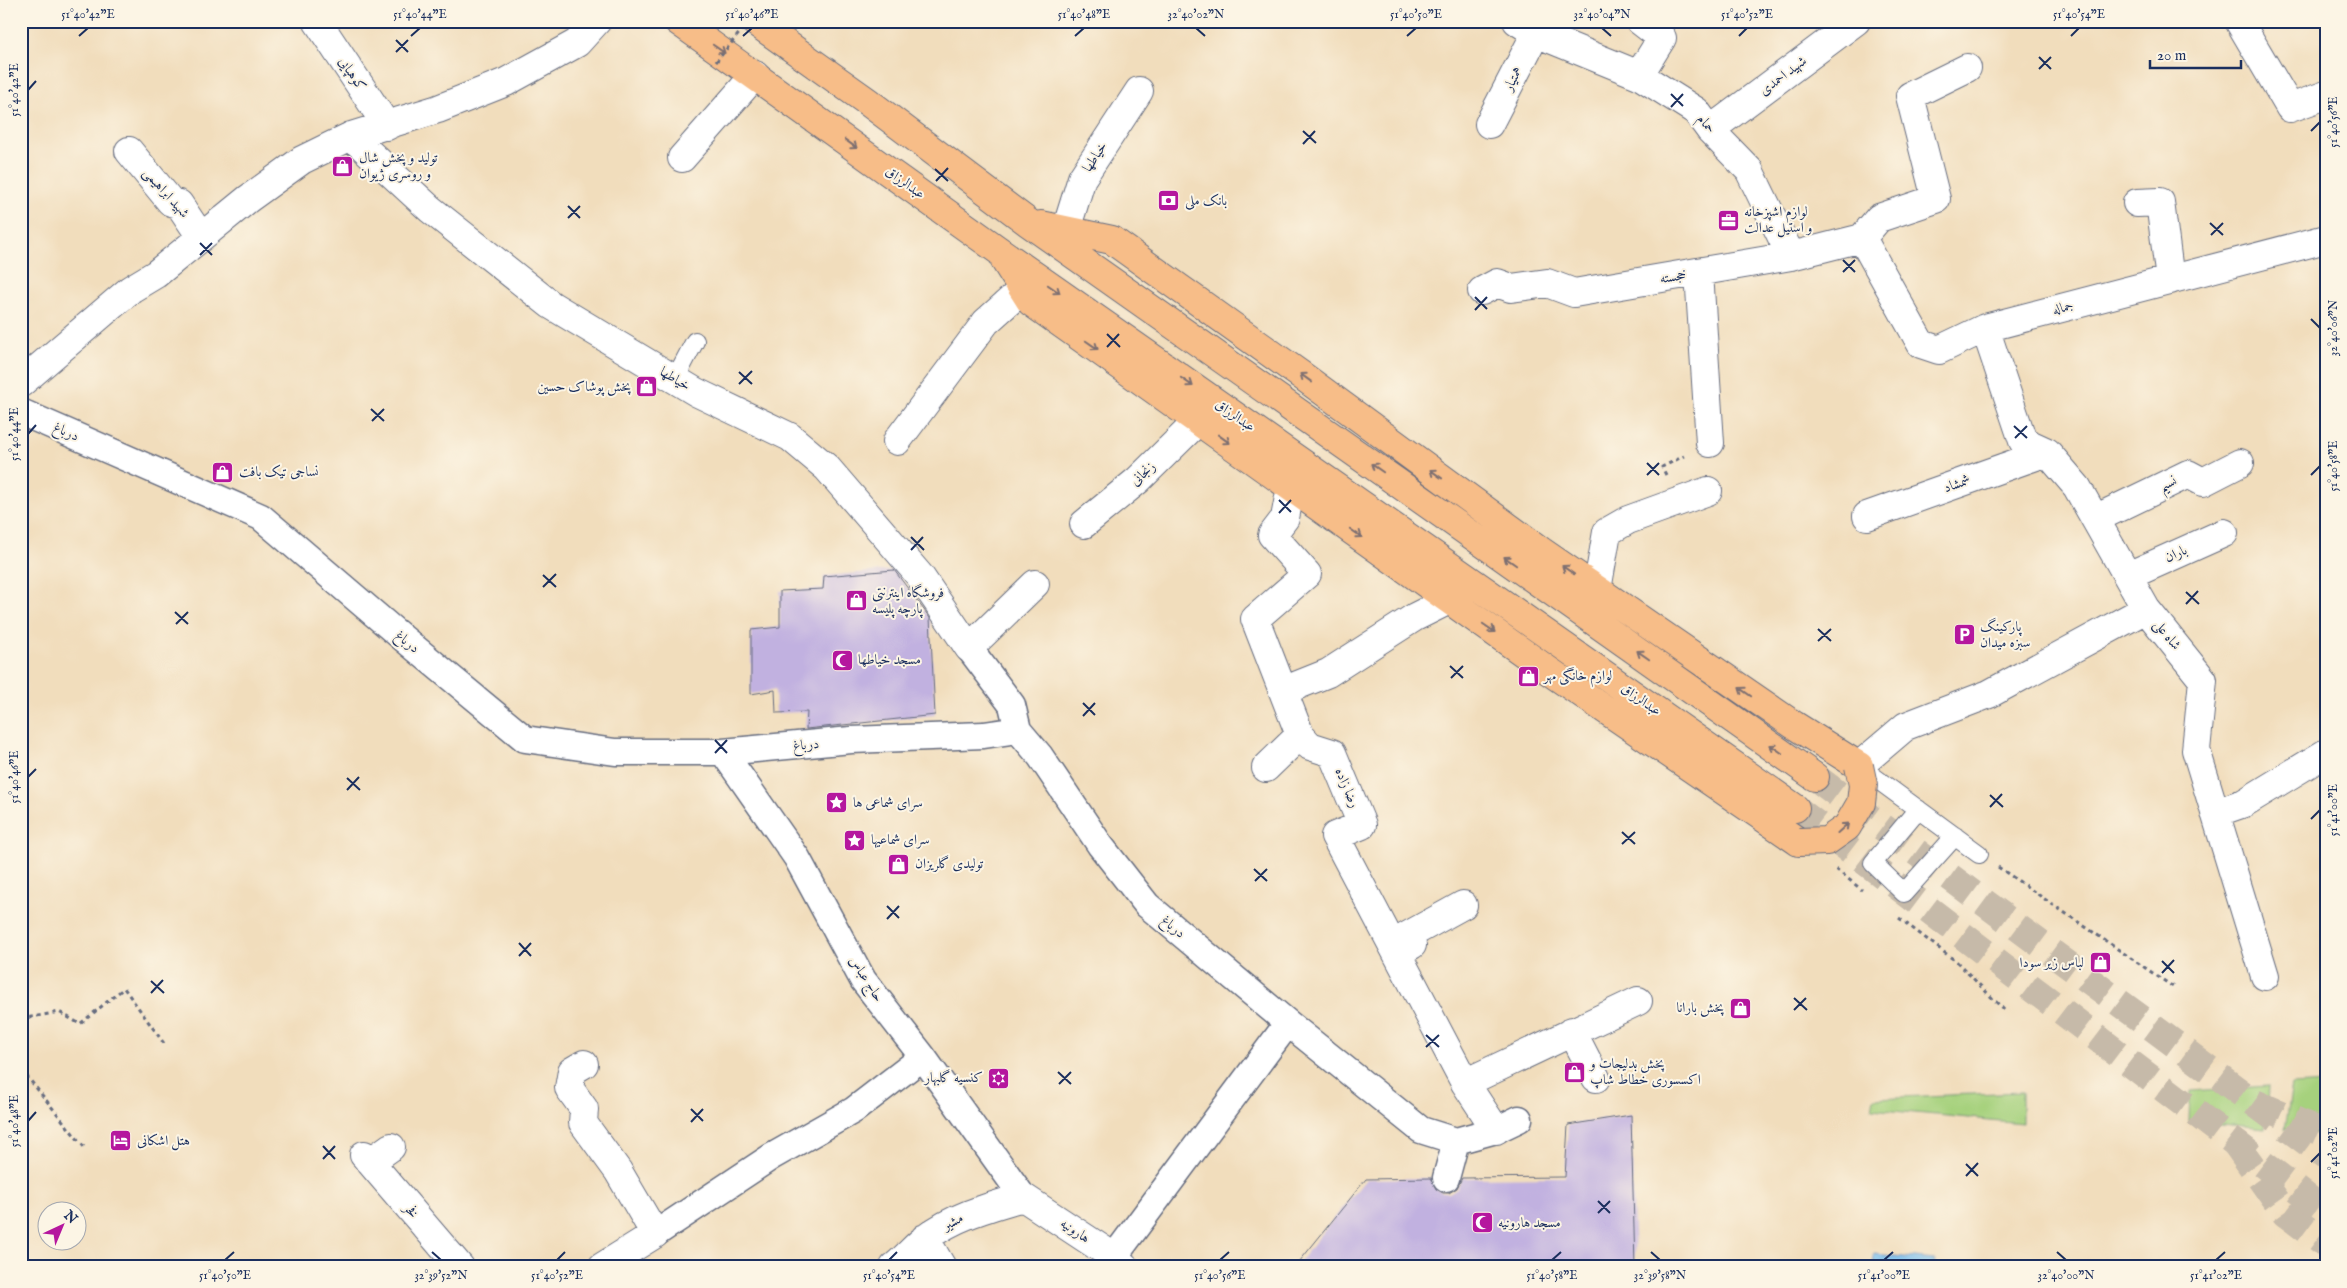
<svg xmlns="http://www.w3.org/2000/svg" width="2347" height="1288" viewBox="0 0 2347 1288" font-family="'IM FELL English',Amiri,serif">
<style>
.green{fill:#a6d17d;stroke:#60806e}
.water{fill:#76bced;stroke:#4876a6}
.building{fill:#c1b1e0}
.lines{fill:none;stroke-linecap:round;stroke-linejoin:round}
.minor-tunnel{stroke:#c6baa9;stroke-width:28;stroke-dasharray:28 14;stroke-linecap:butt}
.primary-tunnel{stroke:#c6baa9;stroke-width:28;stroke-dasharray:28 14;stroke-linecap:butt}
.service-casing{stroke:#666c7f;stroke-width:20}
.pedestrian-casing{stroke:#666c7f;stroke-width:29}
.minor-casing{stroke:#666c7f;stroke-width:30}
.primary-casing{stroke:#666c7f;stroke-width:30}
.path{stroke:#666c7f;stroke-width:3;stroke-dasharray:4 4;stroke-linecap:butt}
.service{stroke:#fff;stroke-width:18}
.pedestrian{stroke:#fff;stroke-width:26}
.minor{stroke:#fff;stroke-width:28}
.primary{stroke:#f7bd88;stroke-width:28}
.primary-bridge-casing{stroke:#666c7f;stroke-width:30;stroke-linecap:butt}
.path-bridge{stroke:#666c7f;stroke-width:3;stroke-dasharray:4 4;stroke-linecap:butt}
.primary-bridge{stroke:#f7bd88;stroke-width:28}
.oneway{stroke:#7e6f71}
.ticks{fill:none;stroke:#1b2f5e;stroke-width:2}
.labels{text-anchor:middle;dominant-baseline:central;stroke-width:4;stroke-linejoin:round;paint-order:stroke}
.street-label{font-size:14px;fill:#1b2f5e;stroke:#fcf5e5}
.poi-label{font-size:14px;fill:#1b2f5e;stroke:#fcf5e5;text-anchor:start}
.neatline{fill:none;stroke:#1b2f5e;stroke-width:2}
.ticks-label{font-size:12px;text-anchor:middle;fill:#1b2f5e}
</style>
<rect width="100%" height="100%" fill="#fcf5e5"/>
<filter id="ink" filterUnits="userSpaceOnUse"><feTurbulence type="fractalNoise" baseFrequency=".02" numOctaves="2"/><feDisplacementMap in="SourceGraphic" scale="10" xChannelSelector="R" yChannelSelector="G"/><feConvolveMatrix kernelMatrix="1 2 1 2 8 2 1 2 1" color-interpolation-filters="sRGB"/></filter>
<filter id="wash" filterUnits="userSpaceOnUse"><feTurbulence type="fractalNoise" baseFrequency=".0096" numOctaves="4" result="noise"/><feDisplacementMap in="SourceGraphic" scale="20" xChannelSelector="R" yChannelSelector="G"/><feGaussianBlur stdDeviation="1.12" result="paint"/><feColorMatrix in="noise" values="0 0 0 0 0 0 0 0 0 0 0 0 0 0 0 0 0 1.4 0 .05"/><feComposite in="paint" operator="in"/></filter>
<g filter="url(#wash)">
<rect width="100%" height="100%" fill="#f1ddbc"/>
<path class="green" d="M2326 1083V1133L2285 1129 2292 1085Z
M2268 1086 2266 1128 2189 1121 2190 1091Z
M2022 1092V1123L1872 1109 1874 1098Z"/>
<path class="water" d="M1874 1254 1935 1260 1934 1267H1873Z"/>
<g id="blocks">
<path class="building" d="M894 570 930 618 935 715 806 729 807 712 776 713 775 690 751 694V630L780 627V591L823 589 824 576Z
M1631 1115 1635 1267H1295L1366 1179 1431 1178 1436 1189 1443 1193H1449L1457 1188 1462 1178 1565 1177 1568 1125Z"/>
</g>
</g>
<g filter="url(#ink)">
<use href="#blocks" fill-opacity="0" stroke="#666c7f" stroke-width="1"/>
<g class="lines">
<path class="minor-tunnel" d="M2255 1103 2326 1134
M2236 1144 2285 1213 2326 1244"/>
<path class="primary-tunnel" d="M1815 777 2326 1156
M1795 808 2326 1212"/>
<defs>
<path id="service" d="M675 379 695 341
M1859 766 1979 854
M1918 809 1873 863 1904 893 1955 836"/>
<path id="pedestrian" d="M21 412 261 517 392 629 525 739 615 752H723L851 740 984 735 1018 730 1040 756 1100 845 1147 905 1288 1023 1421 1130 1456 1141 1496 1130 1519 1119
M969 648 1012 705 1018 730
M723 752 797 858 863 980 923 1057 1023 1197
M1446 1178 1456 1141
M655 1234 771 1157 854 1110 923 1057
M1114 1257 1288 1023"/>
<path id="minor" d="M317 21 387 126
M1517 21 1536 33 1639 75 1696 111 1710 130 1749 170 1791 256
M2240 23 2290 108 2326 95
M1639 75 1662 38 1640 21
M1489 124 1536 33
M1710 130 1856 21
M351 136 430 209 551 305 696 392 790 437 827 468 920 576 969 648 1035 584
M129 151 171 202 179 204 201 237
M682 158 755 75
M2137 203 2160 202 2170 280
M1066 230 1082 178 1139 91
M1862 238 1921 344 1939 350 1985 328 2326 239
M1699 273 1710 443
M1482 291 1497 283 1511 288 1547 283 1574 293 1791 256 1862 238 1879 218 1936 199 1910 96 1967 68
M1985 328 2023 441 2047 452 2077 487 2146 609 2203 680 2196 750 2265 976
M21 383 131 289 156 274 248 199 302 160 351 136 438 109 506 82 577 43 597 21
M897 441 986 322 1023 289
M1291 487 1285 518 1272 535 1307 574 1255 619 1300 735 1310 746 1332 753 1362 825 1335 836 1465 1083 1496 1130
M1867 516 2047 452
M2095 519 2188 474 2203 482 2240 463
M1084 524 1138 480 1198 421
M2128 576 2224 533
M1597 590 1607 532 1628 520 1708 491
M1283 691 1328 673 1415 617 1449 600
M1859 766 1906 726 1989 694 2146 609
M1266 768 1300 735
M2215 813 2244 803 2326 753
M1397 953 1412 945 1407 936 1463 905
M1572 1031 1596 1078
M584 1064 572 1071 569 1088 584 1109 583 1123 618 1171 655 1234 602 1267
M1465 1083 1638 1001
M364 1155 460 1267
M370 1162 391 1147
M925 1238 942 1267
M894 1267C906 1258 915 1246 926 1238 954 1216 989 1207 1023 1197L1114 1257 1125 1267"/>
<path id="primary" d="M678 21 998 250 1795 808
M754 21 868 102 1029 223 1815 777
M1041 225 1112 240 1301 375 1541 551 1794 725 1859 766
M1005 261 1031 302 1549 671 1799 842"/>
</defs>
<use href="#service" class="service-casing"/>
<use href="#pedestrian" class="pedestrian-casing"/>
<use href="#minor" class="minor-casing"/>
<use href="#primary" class="primary-casing"/>
<path class="path" d="M1666 475 1662 467 1684 456
M1998 867 2176 989
M1836 869 1862 890
M1899 918 1957 962 2006 1012
M21 1019 59 1012 80 1024 124 988 165 1045
M21 1069 84 1147"/>
<use href="#service" class="service"/>
<use href="#pedestrian" class="pedestrian"/>
<use href="#minor" class="minor"/>
<use href="#primary" class="primary"/>
<defs>
<path id="primary-bridge" d="M1799 842 1827 841 1847 827 1861 803 1863 785 1859 766"/>
</defs>
<use href="#primary-bridge" class="primary-bridge-casing"/>
<path class="path-bridge" d="M716 62 749 21"/>
<use href="#primary-bridge" class="primary-bridge"/>
</g>
<defs><path id="oneway-shaft" d="M-6 0H5M1.5-3L5.5 0L1.5 3" fill="none" stroke-width="1.6" stroke-linecap="round" stroke-linejoin="round" transform="scale(1.25)"/></defs>
<g class="oneway">
<use href="#oneway-shaft" transform="translate(719 49) rotate(35)"/>
<use href="#oneway-shaft" transform="translate(851 144) rotate(36)"/>
<use href="#oneway-shaft" transform="translate(1054 289) rotate(35)"/>
<use href="#oneway-shaft" transform="translate(1092 345) rotate(35)"/>
<use href="#oneway-shaft" transform="translate(1306 378) rotate(-144)"/>
<use href="#oneway-shaft" transform="translate(1187 382) rotate(35)"/>
<use href="#oneway-shaft" transform="translate(1224 439) rotate(36)"/>
<use href="#oneway-shaft" transform="translate(1377 468) rotate(-145)"/>
<use href="#oneway-shaft" transform="translate(1436 474) rotate(-144)"/>
<use href="#oneway-shaft" transform="translate(1356 533) rotate(35)"/>
<use href="#oneway-shaft" transform="translate(1510 561) rotate(-145)"/>
<use href="#oneway-shaft" transform="translate(1568 570) rotate(-145)"/>
<use href="#oneway-shaft" transform="translate(1489 628) rotate(35)"/>
<use href="#oneway-shaft" transform="translate(1643 655) rotate(-145)"/>
<use href="#oneway-shaft" transform="translate(1745 692) rotate(-145)"/>
<use href="#oneway-shaft" transform="translate(1776 749) rotate(-145)"/>
<use href="#oneway-shaft" transform="translate(1843 828) rotate(-42)"/>
</g>
</g>
<path class="ticks" d="M1196 28 1205 36M1602 28 1611 36M79 36 88 28M411 36 420 28M743 36 752 28M1075 36 1084 28M1407 36 1416 28M1739 36 1747 28M2071 36 2079 28M396 40 408 52M396 52 408 40M2039 57 2051 69M2039 69 2051 57M28 90 36 81M1671 94 1683 106M1671 107 1683 94M1303 131 1316 143M2311 131 2320 122M1303 144 1315 131M935 169 948 181M936 181 948 168M568 206 580 218M568 218 580 206M2210 223 2223 235M2211 235 2223 223M200 243 212 255M200 255 212 243M1843 260 1855 272M1843 272 1855 260M1475 297 1487 309M1475 310 1487 297M2311 319 2320 328M1107 334 1120 347M1107 347 1119 334M739 372 752 384M739 384 752 371M371 409 384 421M372 421 384 409M2014 426 2027 438M28 434 36 425M2015 438 2027 426M1647 463 1659 475M1647 475 1659 463M2311 475 2320 466M1279 500 1291 512M1279 513 1291 500M911 537 924 550M911 550 923 537M543 575 556 587M543 587 556 574M2186 592 2199 604M2186 604 2198 591M175 612 188 624M176 624 188 612M1818 629 1831 641M1818 641 1831 629M1450 666 1463 678M1451 678 1463 666M1083 703 1095 715M1083 716 1095 703M715 740 727 753M715 753 727 740M28 777 36 769M347 778 360 790M347 790 359 777M1990 795 2003 807M1990 807 2002 794M2311 819 2320 810M1622 832 1635 844M1622 844 1635 832M1254 869 1267 881M1255 881 1267 869M887 906 899 918M887 919 899 906M519 943 531 956M519 956 531 943M2162 961 2174 973M2162 973 2174 960M151 981 164 993M151 993 163 980M1794 998 1807 1010M1794 1010 1806 998M1426 1035 1439 1047M1426 1047 1439 1035M1058 1072 1071 1084M1059 1084 1071 1072M691 1109 703 1121M28 1121 36 1112M691 1122 703 1109M323 1146 335 1159M323 1159 335 1146M2311 1162 2320 1153M1966 1164 1978 1176M1966 1176 1978 1163M1598 1201 1610 1213M1598 1213 1610 1201M432 1252 441 1260M1651 1252 1660 1260M2057 1252 2066 1260M225 1260 234 1252M557 1260 565 1252M889 1260 897 1252M1220 1260 1229 1252M1552 1260 1561 1252M1884 1260 1893 1252M2216 1260 2225 1252"/>
<defs>
<symbol id="shop-square" viewBox="-11 -11 22 22"><rect x="-9" y="-9" width="18" height="18" rx="4" fill="#b5179e" stroke="#fcf5e5"/><path d="M-5-2.5h2.3a2.7 3.5 0 0 1 5.4 0H5L5.5 6h-11ZM-1.5-2.5h3a1.5 2.3 0 0 0-3 0Z" fill="#fff"/></symbol>
<symbol id="bank-square" viewBox="-11 -11 22 22"><rect x="-9" y="-9" width="18" height="18" rx="4" fill="#b5179e" stroke="#fcf5e5"/><path d="M-6-4H6V4H-6ZM0-2.3a2.3 2.3 0 1 0 0 4.6a2.3 2.3 0 1 0 0-4.6Z" fill="#fff"/></symbol>
<symbol id="office-square" viewBox="-11 -11 22 22"><rect x="-9" y="-9" width="18" height="18" rx="4" fill="#b5179e" stroke="#fcf5e5"/><path d="M-6-3h4V-5.5h4V-3h4V5H-6ZM-1-4.5V-3h2v-1.5ZM-6 0V1H6V0Z" fill="#fff"/></symbol>
<symbol id="parking-square" viewBox="-11 -11 22 22"><rect x="-9" y="-9" width="18" height="18" rx="4" fill="#b5179e" stroke="#fcf5e5"/><path d="M-3.5-5.5H1a3.5 3.5 0 0 1 0 7H-1V5.5H-3.5ZM-1-3.4V-.6H.8a1.4 1.4 0 0 0 0-2.8Z" fill="#fff"/></symbol>
<symbol id="mosque-square" viewBox="-11 -11 22 22"><rect x="-9" y="-9" width="18" height="18" rx="4" fill="#b5179e" stroke="#fcf5e5"/><path d="M3.5-4.9A6 6 0 1 0 3.5 4.9A5 5 0 1 1 3.5-4.9Z" fill="#fff"/></symbol>
<symbol id="sight-square" viewBox="-11 -11 22 22"><rect x="-9" y="-9" width="18" height="18" rx="4" fill="#b5179e" stroke="#fcf5e5"/><path d="M0-6L1.8-2.2L6-1.7L2.9 1.2L3.7 5.4L0 3.3L-3.7 5.4L-2.9 1.2L-6-1.7L-1.8-2.2Z" fill="#fff"/></symbol>
<symbol id="synagogue-square" viewBox="-11 -11 22 22"><rect x="-9" y="-9" width="18" height="18" rx="4" fill="#b5179e" stroke="#fcf5e5"/><path d="M0-6.5L5.6 3.2H-5.6ZM0 6.5L5.6-3.2H-5.6Z" fill="#fff"/></symbol>
<symbol id="hotel-square" viewBox="-11 -11 22 22"><rect x="-9" y="-9" width="18" height="18" rx="4" fill="#b5179e" stroke="#fcf5e5"/><path d="M-6-4.5h1.5V1H6V5H4.5V3h-9V5H-6ZM-4 0a1.8 1.8 0 1 1 3.6 0ZM.5 0V-2.5h3Q6-2.5 6 0Z" fill="#fff"/></symbol>
</defs>
<g fill-rule="evenodd">
<use href="#shop-square" x="330" y="154" width="25" height="25"/>
<use href="#bank-square" x="1156" y="188" width="25" height="25"/>
<use href="#office-square" x="1716" y="208" width="25" height="25"/>
<use href="#shop-square" x="634" y="374" width="25" height="25"/>
<use href="#shop-square" x="210" y="460" width="25" height="25"/>
<use href="#shop-square" x="844" y="588" width="25" height="25"/>
<use href="#parking-square" x="1952" y="622" width="25" height="25"/>
<use href="#mosque-square" x="830" y="648" width="25" height="25"/>
<use href="#shop-square" x="1516" y="664" width="25" height="25"/>
<use href="#sight-square" x="824" y="790" width="25" height="25"/>
<use href="#sight-square" x="842" y="828" width="25" height="25"/>
<use href="#shop-square" x="886" y="852" width="25" height="25"/>
<use href="#shop-square" x="2088" y="950" width="25" height="25"/>
<use href="#shop-square" x="1728" y="996" width="25" height="25"/>
<use href="#shop-square" x="1562" y="1060" width="25" height="25"/>
<use href="#synagogue-square" x="986" y="1066" width="25" height="25"/>
<use href="#hotel-square" x="108" y="1128" width="25" height="25"/>
<use href="#mosque-square" x="1470" y="1210" width="25" height="25"/>
</g>
<g class="labels">
<g class="street-label">
<text transform="translate(352 74) rotate(56)">کوهپایی</text>
<text transform="translate(1783 76) rotate(-37)">شهید احمدی</text>
<text transform="translate(1513 79) rotate(-63)">همتیار</text>
<text transform="translate(1706 124) rotate(50)">حمام</text>
<text transform="translate(1095 157) rotate(-57)">خیاطها</text>
<text transform="translate(905 183) rotate(36)">عبدالرزاق</text>
<text transform="translate(166 193) rotate(48)">شهید ابراهیمی</text>
<text transform="translate(1673 277) rotate(-9)">خجسته</text>
<text transform="translate(2063 308) rotate(-15)">جماله</text>
<text transform="translate(675 379) rotate(31)">خیاطها</text>
<text transform="translate(1235 416) rotate(35)">عبدالرزاق</text>
<text transform="translate(66 432) rotate(24)">درباغ</text>
<text transform="translate(1143 474) rotate(-42)">زنجانی</text>
<text transform="translate(1957 484) rotate(-20)">شمشاد</text>
<text transform="translate(2168 484) rotate(-26)">نسیم</text>
<text transform="translate(2176 554) rotate(-24)">باران</text>
<text transform="translate(2167 635) rotate(51)">شاه علی</text>
<text transform="translate(407 642) rotate(39)">درباغ</text>
<text transform="translate(1641 700) rotate(35)">عبدالرزاق</text>
<text transform="translate(806 745) rotate(-5)">درباغ</text>
<text transform="translate(1347 788) rotate(67)">رضا زاده</text>
<text transform="translate(1173 927) rotate(40)">درباغ</text>
<text transform="translate(866 979) rotate(57)">حاج عباس</text>
<text transform="translate(411 1211) rotate(49)">فخر</text>
<text transform="translate(953 1222) rotate(-30)">مشیر</text>
<text transform="translate(1075 1231) rotate(34)">هارونیه</text>
</g>
<g class="poi-label">
<text x="359" y="158">تولید و پخش شال<tspan x="359" dy="16">و روسری ژیوان</tspan></text>
<text x="1185" y="201">بانک ملی</text>
<text x="1744" y="212">لوازم اشپزخانه<tspan x="1744" dy="16">و استیل عدالت</tspan></text>
<text x="631" y="387" text-anchor="end">پخش پوشاک حسین</text>
<text x="239" y="472">نساجی تیک بافت</text>
<text x="872" y="593">فروشگاه اینترنتی<tspan x="872" dy="16">پارچه پلیسه</tspan></text>
<text x="1980" y="627">پارکینگ<tspan x="1980" dy="16">سبزه میدان</tspan></text>
<text x="858" y="660">مسجد خیاطها</text>
<text x="1544" y="676">لوازم خانگی مهر</text>
<text x="853" y="803">سرای شماعی ها</text>
<text x="871" y="840">سرای شماعیها</text>
<text x="915" y="864">تولیدی گلریزان</text>
<text x="2084" y="963" text-anchor="end">لباس زیر سودا</text>
<text x="1724" y="1008" text-anchor="end">پخش بارانا</text>
<text x="1590" y="1064">پخش بدلیجات و<tspan x="1590" dy="16">اکسسوری خطاط شاپ</tspan></text>
<text x="983" y="1078" text-anchor="end">کنسیه گلبهار</text>
<text x="137" y="1141">هتل اشکانی</text>
<text x="1498" y="1223">مسجد هارونیه</text>
</g>
</g>
<rect width="2347" height="1288" fill="none" stroke="#fcf5e5" stroke-width="55"/>
<g transform="translate(62 1226) rotate(44)"><circle r="24" fill="#fcf5e5" stroke="#a2a6af"/>
<path d="M0-4L9 19L0 12L-9 19Z" fill="#b5179e"/>
<text y="-8" font-size="14" font-weight="bold" text-anchor="middle" fill="#1b2f5e">N</text>
</g>
<path d="M2150 60v8h91v-8" fill="none" stroke="#1b2f5e" stroke-width="2.5"/>
<text x="2157" y="60" font-size="15" fill="#1b2f5e" stroke="#fcf5e5" stroke-width="4" paint-order="stroke">20 m</text>
<rect x="28" y="28" width="2292" height="1232" class="neatline"/>
<g class="ticks-label">
<text x="88" y="18">51°40'42"E</text>
<text x="420" y="18">51°40'44"E</text>
<text x="752" y="18">51°40'46"E</text>
<text x="1084" y="18">51°40'48"E</text>
<text x="1196" y="18">32°40'02"N</text>
<text x="1416" y="18">51°40'50"E</text>
<text x="1602" y="18">32°40'04"N</text>
<text x="1747" y="18">51°40'52"E</text>
<text x="2079" y="18">51°40'54"E</text>
<text transform="translate(14 90) rotate(-90)" y="4">51°40'42"E</text>
<text transform="translate(2333 122) rotate(-90)" y="4">51°40'56"E</text>
<text transform="translate(2333 328) rotate(-90)" y="4">32°40'06"N</text>
<text transform="translate(14 434) rotate(-90)" y="4">51°40'44"E</text>
<text transform="translate(2333 466) rotate(-90)" y="4">51°40'58"E</text>
<text transform="translate(14 777) rotate(-90)" y="4">51°40'46"E</text>
<text transform="translate(2333 810) rotate(-90)" y="4">51°41'00"E</text>
<text transform="translate(14 1121) rotate(-90)" y="4">51°40'48"E</text>
<text transform="translate(2333 1153) rotate(-90)" y="4">51°41'02"E</text>
<text x="225" y="1279">51°40'50"E</text>
<text x="441" y="1279">32°39'52"N</text>
<text x="557" y="1279">51°40'52"E</text>
<text x="889" y="1279">51°40'54"E</text>
<text x="1220" y="1279">51°40'56"E</text>
<text x="1552" y="1279">51°40'58"E</text>
<text x="1660" y="1279">32°39'58"N</text>
<text x="1884" y="1279">51°41'00"E</text>
<text x="2066" y="1279">32°40'00"N</text>
<text x="2216" y="1279">51°41'02"E</text>
</g>
</svg>
